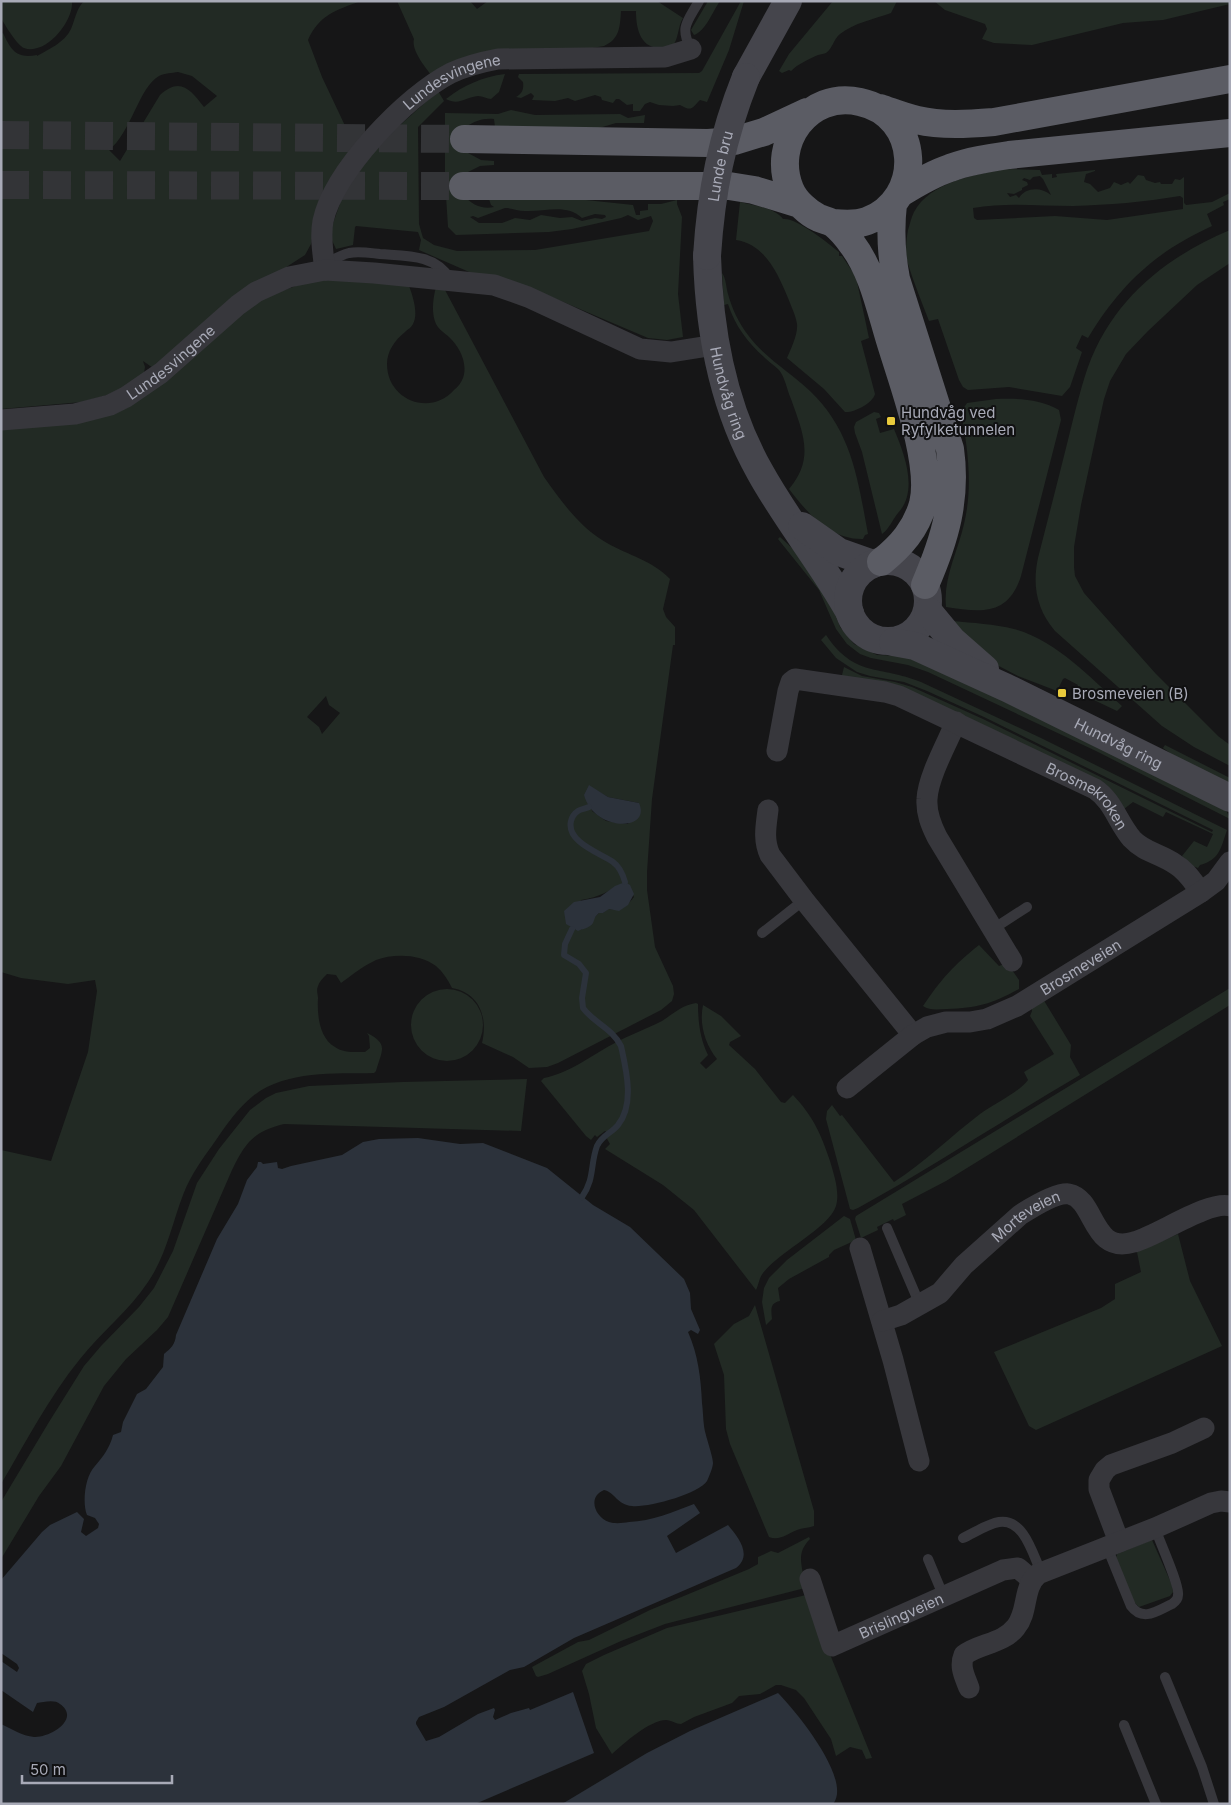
<svg xmlns="http://www.w3.org/2000/svg" width="1231" height="1805" viewBox="0 0 1231 1805" font-family="Inter,sans-serif">
<style>
.green{fill:#222a24;fill-rule:evenodd}
.water{fill:#2c323b}
.lines{fill:none;stroke-linecap:round;stroke-linejoin:round}
.stream{stroke:#2c323b;stroke-width:6}
.trunk-tunnel{stroke:#333437;stroke-width:28;stroke-dasharray:28 14;stroke-linecap:butt}
.service{stroke:#37373c;stroke-width:10}
.minor{stroke:#37373c;stroke-width:21}
.secondary{stroke:#45454c;stroke-width:28}
.trunk{stroke:#5b5c64;stroke-width:28}
.secondary-bridge{stroke:#45454c;stroke-width:28}
.poi-dot{fill:#e9ca3c;stroke:#111112;stroke-width:2}
.labels{text-anchor:middle;dominant-baseline:central;stroke-width:4;stroke-linejoin:round;paint-order:stroke}
.street-label{font-size:15px;fill:#a8aab7;stroke:#111112}
.poi-label{font-size:15px;fill:#a8aab7;stroke:#111112;text-anchor:start}
</style>
<rect width="100%" height="100%" fill="#161617"/>
<path class="green" d="M1 1H72C74 21 46 56 24 48 18 46 3 23 1 17 0 12 1 6 1 1Z
M84 1H361C336 10 319 15 308 40L322 77 348 132 353 130 356 137 355 146 315 222 311 244 305 255 274 275 156 370 143 361 145 367 144 373 118 392 82 402 1 409V34L3 33C11 50 16 59 37 55V56C49 49 64 43 71 29 75 20 76 9 84 1ZM178 72 192 76 217 96 204 107C191 90 180 76 160 95L120 161 109 150C131 133 139 87 159 76 165 73 172 73 178 72Z
M397 1H470L477 9 488 1H657L683 18C678 26 679 36 674 44 670 45 663 48 659 48 639 47 636 26 636 11H621C620 26 620 39 604 46L432 76C425 67 411 50 414 39Z
M708 1H720C713 11 705 32 694 35L691 30Z
M741 1H744L729 50 707 102 700 100C692 108 692 112 680 105L673 106 659 105 650 102 645 104 640 111H633V104L627 105 619 99H616L613 103 602 100 601 97 595 95 575 101 568 98 555 101 532 100 534 96 531 93 521 98 516 97C522 94 524 89 523 82L518 77 519 74 699 73 702 71Z
M833 1H897L891 13C874 19 854 23 840 34 833 40 833 48 826 53 824 54 821 54 818 55 809 59 798 64 791 71L789 70 782 73 779 71 789 54Z
M934 1H1230V4L1163 20 1123 23 1032 45 994 43 982 39 987 29 985 24 945 10Z
M505 74 499 92 491 99C487 99 483 96 478 96 466 97 459 106 446 99 464 85 482 77 505 74Z
M438 91 444 101 418 127 419 224 423 238 434 245 457 251 535 250 649 231 653 221 651 216 638 220 628 215 621 218 572 229 549 232 456 235 448 227 445 180V113L498 114 511 110 535 115 620 114 628 118 645 115 644 123H616L599 128 495 127 494 119C482 118 475 121 466 127L468 153 481 160 494 161V165L480 166 466 173 463 195C471 204 482 210 494 207L491 205 489 199 586 200 633 205 636 215H640V211L648 210V204H661L677 200V204L682 217 678 294 683 337 667 340 648 338 528 287 476 275 419 250 421 240 418 232 356 226 355 227 353 245 336 249 331 238 330 232 343 195 378 145ZM505 208C512 208 518 211 525 211 544 212 567 203 582 218L595 214 605 215 606 217 602 219 595 218 582 221 572 217 560 218 541 215 530 220 515 218 502 223H479L470 217 473 216 478 218Z
M1005 169 1040 170 1042 175 1052 174V178L1057 177 1056 174 1095 170V171L1086 174 1084 182 1090 184 1098 192 1110 188 1114 182 1121 185 1128 182 1130 184 1138 175 1144 176 1146 180 1155 183 1160 182 1161 184H1172L1175 179 1180 180 1184 177V203L1186 205 1212 202 1230 193V199L1223 202 1224 205 1207 214 1212 226C1155 252 1120 285 1088 338L1082 335 1076 348 1082 352 1070 387 1062 396 1009 387 968 390 963 387 959 380 938 319 929 321C922 303 914 283 908 264 905 254 906 241 908 230 910 224 911 218 914 212 930 182 974 175 1005 169ZM1040 176 1043 179 1051 195C1041 187 1026 187 1019 198L1016 195 1010 197 1007 193 1014 194 1022 190V188L1028 185 1027 182 1022 180 1024 178 1030 180 1033 177ZM1180 196 1183 198V209L1107 220 1055 216 977 220 974 218 973 208C1006 202 1040 206 1073 206 1109 205 1144 202 1180 196Z
M740 202C753 205 775 208 783 219 796 217 828 243 839 252V256H842L856 277 869 338 861 341 875 394C873 403 854 413 845 412L824 389 787 358C791 348 798 335 797 324 796 316 791 306 788 298 778 274 765 244 736 240Z
M1230 230V263L1197 285 1148 331 1126 354 1110 381 1104 399 1081 505 1074 547V567L1075 576 1084 593 1156 674 1218 736 1230 745V766L1194 747 1162 726 1055 631C1037 610 1032 586 1038 558 1048 519 1058 480 1068 440 1074 416 1080 390 1088 367 1113 299 1166 257 1230 230Z
M722 273C726 278 726 287 728 294 732 309 739 323 748 335 765 358 790 372 810 391 852 431 858 480 868 534L865 535 863 539C831 540 807 513 789 489 815 458 803 433 791 399 787 390 785 377 779 370 775 366 769 362 765 358 748 343 735 326 728 304L724 305Z
M315 279 408 283C412 294 419 313 413 324 411 328 408 329 405 332 395 340 387 351 387 364 387 400 430 417 454 390 458 387 461 383 463 378 468 364 460 347 449 337 445 333 439 330 436 324 431 313 433 298 436 287L445 290 544 477C561 501 580 528 607 543 628 555 653 561 670 579L663 609 666 617 675 627V645H673L652 799 647 872V890L655 947 673 986 674 994 672 1001 661 1010 558 1063 547 1067 529 1068 513 1057 482 1043C488 1018 480 993 452 988 448 980 443 972 436 966 421 954 394 953 376 960 363 966 352 975 341 983L336 975 327 974C323 978 319 982 318 986 316 991 318 994 318 998 317 1014 319 1038 335 1047 343 1053 355 1052 365 1052L370 1048 369 1036 367 1033C389 1044 382 1050 376 1071L374 1073C334 1074 286 1070 253 1096 238 1108 227 1124 216 1140 204 1157 191 1174 183 1195 172 1224 166 1256 148 1282 129 1311 101 1332 80 1359 49 1397 26 1442 1 1484V1150L51 1161 88 1052 97 991 95 980 68 984 21 978 1 972V426L76 422 257 300ZM326 696 329 705 340 713 322 734 319 727 307 717ZM589 786 608 797 639 803 628 824 606 821 592 811ZM625 882 634 897C627 906 620 911 608 909L603 913H599C588 922 588 934 570 928L581 900C600 897 609 891 625 882Z
M996 399C1016 398 1041 399 1059 410L1061 420 1021 576C1008 617 980 612 946 607 943 578 958 551 964 524 973 487 968 449 961 412L967 403Z
M874 412 879 413 881 417 876 419 880 433 894 429C904 453 919 491 898 513 892 520 890 528 882 534L862 452 855 433 854 427 856 422Z
M780 537 803 558 834 611 840 627 854 644 877 655 903 656 923 662 1222 807 1227 812 1230 819 1096 751 928 672 908 665 871 658 860 654 847 644 836 629 819 590 778 539Z
M953 621C973 623 994 624 1014 629 1057 641 1089 677 1122 706L1117 711 1075 691 1078 685 1065 678 1063 679 1057 691 1018 676 995 664 978 650Z
M826 635C855 678 879 665 921 682L1041 738 1227 830C1221 847 1220 860 1200 865L1198 868 1190 865 1182 856 1194 841 1207 847 1213 834 1166 812 1163 817 1133 802 1124 809 841 679 844 667 862 676 895 682 912 687 983 719 1212 832 1213 830 984 717 927 691 904 682 870 676 857 672 836 658 821 640Z
M1165 745 1230 778V787L1188 766 1163 748Z
M979 945 999 966 1007 963 1019 980V989C992 1004 977 1008 947 1009 939 1009 930 1011 923 1006 942 978 953 966 979 945Z
M1230 988V1005L946 1181 902 1204 906 1215 894 1221 893 1219 877 1227 878 1230 861 1238 855 1219 856 1216Z
M411 1025a36 36 0 1 1 72 0a36 36 0 1 1-72 0Z
M1043 999 1071 1045 1070 1057 1080 1075C1006 1118 934 1166 858 1208L853 1210 850 1209 826 1119 827 1111 832 1105 840 1116 842 1115 894 1182C925 1162 951 1136 980 1114 995 1103 1018 1093 1028 1080L1024 1072 1054 1054 1030 1016 1032 1011V1006Z
M696 1003 698 1004C698 1021 700 1039 708 1055L700 1063 706 1069 717 1059C705 1044 699 1024 703 1005L721 1016 741 1036 730 1042 729 1045 755 1069 781 1102 785 1103 793 1095C813 1116 821 1134 830 1161 834 1175 840 1192 836 1206 829 1228 780 1251 763 1273 759 1278 759 1284 756 1290L694 1210 663 1185 605 1149 610 1144 606 1137 608 1133 605 1131 597 1137 595 1135 591 1140 586 1136 541 1081 544 1078C570 1073 590 1056 613 1044 629 1035 646 1029 662 1021 673 1014 682 1005 696 1003Z
M527 1079 521 1131 284 1124C253 1132 246 1142 232 1170L168 1317 157 1330 126 1359 104 1386 61 1466 39 1496 1 1559V1502L49 1422 84 1366 101 1346 139 1307 154 1288 173 1251 197 1183 219 1149 250 1110 266 1098 276 1093 309 1086 403 1082Z
M844 1216 850 1219 856 1240 834 1250 829 1255V1257L789 1279 778 1288 780 1301C770 1303 771 1309 772 1319L766 1325 762 1302 764 1288 769 1278 787 1260Z
M1178 1234 1190 1281 1222 1346 1036 1430 1029 1426 994 1352 1101 1308 1115 1299V1284L1141 1272 1137 1252Z
M755 1305 814 1511V1526C808 1528 802 1528 797 1530 787 1534 780 1541 769 1537L730 1444 726 1429 724 1375 714 1344 734 1324 749 1316Z
M809 1537 810 1539C794 1555 804 1568 805 1588L665 1624 621 1641 548 1674 538 1677 536 1676 532 1667 578 1642 589 1640 650 1610 749 1569 758 1564V1557L771 1551 778 1553Z
M1152 1540 1172 1585 1173 1592 1170 1596 1139 1607 1134 1602 1116 1558 1117 1554Z
M806 1595 872 1758 866 1759 862 1750 850 1747 836 1756 831 1739 804 1698 796 1690 781 1685H776L760 1694 739 1696 732 1703 694 1717 681 1724C676 1724 671 1720 666 1720 650 1720 623 1744 612 1754L596 1728 589 1694 582 1671 586 1664 604 1655 667 1628Z"/>
<path class="water" d="M589 785 608 797 639 803C652 832 594 832 584 795Z
M625 882 630 885 634 894 628 905 619 911 609 909 603 913H599C594 917 595 919 593 923 590 928 582 929 578 931L566 924 564 911 574 902 600 897 615 886Z
M418 1138 460 1144 483 1143 547 1168 593 1205 630 1227 684 1279 690 1293 691 1309 700 1330 698 1334 691 1330 688 1332C698 1354 701 1379 702 1403 703 1411 703 1418 704 1426 705 1435 713 1456 713 1463 713 1467 709 1477 707 1481 699 1494 647 1508 632 1506 617 1505 615 1492 604 1490 587 1497 595 1517 609 1522 615 1524 623 1523 629 1522 652 1521 673 1512 694 1504L700 1513 667 1536 676 1553 728 1525C738 1537 753 1555 736 1568L574 1638 524 1667 510 1670 444 1707 419 1717 416 1722V1724L426 1741 439 1737 478 1714 494 1708 495 1710 493 1717 495 1720 511 1713 529 1708 530 1710 573 1692 594 1753 475 1804H1V1724C12 1729 22 1736 34 1737 50 1738 81 1719 60 1704 55 1699 43 1702 37 1703L33 1712 1 1690V1661L17 1672 19 1668 17 1664 1 1653V1580L42 1532 50 1525 77 1512 84 1519 81 1532 86 1536 98 1528 99 1524 95 1518 87 1515C82 1503 85 1476 95 1466 103 1457 110 1447 113 1435L121 1432 123 1422 137 1394 146 1389 163 1367 164 1354C171 1348 175 1345 176 1335L217 1239 238 1204 247 1180 257 1167 258 1162H261L263 1164 277 1162 278 1168 282 1169 291 1166 342 1155 363 1142 379 1139Z
M778 1693C795 1710 853 1780 833 1804H562L647 1753 690 1731Z"/>
<g class="lines">
<path class="stream" d="M589 807C585 809 581 809 578 811 575 813 572 817 571 821 566 842 600 853 613 862 620 867 623 875 625 882
M572 929 565 944 564 955 579 964 586 973 582 998 583 1008C594 1023 612 1028 621 1046 626 1069 635 1104 618 1125 612 1133 602 1135 597 1146 590 1165 595 1178 582 1197"/>
<path class="trunk-tunnel" d="M1 135 464 139
M1 185 463 186"/>
<path class="service" d="M691 49C679 27 688 21 699 1
M324 264C332 260 341 255 349 253 359 251 370 253 380 254 407 256 435 254 450 279
M993 929 1027 907
M762 933 804 900
M887 1228 920 1305
M963 1538C974 1533 987 1524 999 1522 1024 1518 1033 1555 1041 1572
M1107 1547 1131 1606C1143 1622 1157 1611 1172 1604 1175 1602 1178 1599 1178 1595 1180 1586 1159 1540 1155 1528
M928 1559 943 1595
M1165 1677 1202 1767 1214 1804
M1124 1725 1156 1804"/>
<g class="minor">
<path id="s1" d="M325 270C323 254 320 237 323 221 334 171 406 96 451 73 466 66 482 62 498 59L665 57 691 49"/>
<path id="s2" d="M1 420 75 414 110 405 126 397 161 373 238 305 256 292 289 277 325 270 374 273 494 285 528 297 640 349 671 352 715 345"/>
<path d="M956 722C947 743 928 777 927 799 926 813 931 825 937 837L1012 961"/>
<path id="s3" d="M777 751 788 691 791 682 795 679 885 692 899 696 1095 789C1113 801 1118 823 1132 839 1144 852 1161 854 1175 864 1187 871 1193 882 1201 892"/>
<path d="M768 810C766 826 763 840 770 855L804 900 913 1035"/>
<path id="s4" d="M847 1088 913 1035 927 1027 946 1022H970L987 1019 1017 1006 1201 892 1216 881 1230 862"/>
<path d="M860 1248 893 1360 919 1461"/>
<path id="s5" d="M882 1321 901 1315 940 1293 964 1265 1020 1215C1031 1208 1057 1192 1069 1194 1096 1199 1091 1255 1134 1242 1157 1236 1209 1200 1230 1206"/>
<path d="M1119 1542 1099 1489V1480L1105 1470 1111 1465 1172 1443 1204 1428"/>
<path id="s6" d="M810 1579 832 1646 1003 1570 1018 1568 1032 1580"/>
<path d="M969 1688C965 1677 959 1667 964 1655 980 1643 1003 1644 1016 1627 1029 1611 1022 1588 1038 1574L1155 1528 1211 1503 1221 1501 1230 1502"/>
</g>
<g class="secondary">
<path d="M746 77 788 1"/>
<path id="s7" d="M707 256C709 331 723 407 760 472 787 521 823 564 850 613"/>
<path d="M802 526 839 552 873 564"/>
<circle cx="888" cy="601" r="40"/>
<path d="M928 611 952 640 985 669"/>
<path id="s8" d="M893 642 915 646 1007 688 1230 798"/>
</g>
<path class="trunk" d="M880 108C892 112 904 117 917 120 942 126 969 124 994 122L1230 79
M464 139 708 143 734 141 764 132 807 112
M463 186H729L754 190 800 204
M901 193C917 183 932 174 950 168 969 161 989 158 1009 155L1230 133
M893 204C890 230 891 253 896 279L950 449C957 499 945 539 925 585
M833 223C844 224 856 225 867 221 925 199 921 115 860 102 808 90 771 143 790 189 795 201 808 213 819 218 824 220 830 221 834 224 840 229 847 237 852 244 874 273 881 313 892 347 904 386 933 465 923 504 916 529 901 546 881 562"/>
<path class="secondary-bridge" id="s9" d="M707 256C711 192 722 137 746 77"/>
</g>
<g class="poi-dot">
<rect x="886" y="416" width="10" height="10" rx="2.5"/>
<rect x="1057" y="688" width="10" height="10" rx="2.5"/>
</g>
<g class="labels">
<g class="street-label">
<text stroke="none"><textPath href="#s1" startOffset="246">Lundesvingene</textPath></text>
<text stroke="none"><textPath href="#s9" startOffset="91">Lunde bru</textPath></text>
<text stroke="none"><textPath href="#s2" startOffset="185">Lundesvingene</textPath></text>
<text stroke="none"><textPath href="#s7" startOffset="139">Hundvåg ring</textPath></text>
<text stroke="none"><textPath href="#s8" startOffset="248">Hundvåg ring</textPath></text>
<text stroke="none"><textPath href="#s3" startOffset="396">Brosmekroken</textPath></text>
<text stroke="none"><textPath href="#s4" startOffset="269">Brosmeveien</textPath></text>
<text stroke="none"><textPath href="#s5" startOffset="181">Morteveien</textPath></text>
<text stroke="none"><textPath href="#s6" startOffset="146">Brislingveien</textPath></text>
</g>
<g class="poi-label">
<text x="901" y="412">Hundvåg ved<tspan x="901" dy="17">Ryfylketunnelen</tspan></text>
<text x="1072" y="693">Brosmeveien (B)</text>
</g>
</g>
<rect width="1231" height="1805" fill="none" stroke="#a8aab7" stroke-width="5"/>
<path d="M22 1775v8h150v-8" fill="none" stroke="#a8aab7" stroke-width="2.5"/>
<text x="30" y="1775" font-size="15" fill="#a8aab7" stroke="#111112" stroke-width="4" paint-order="stroke">50 m</text>
</svg>
